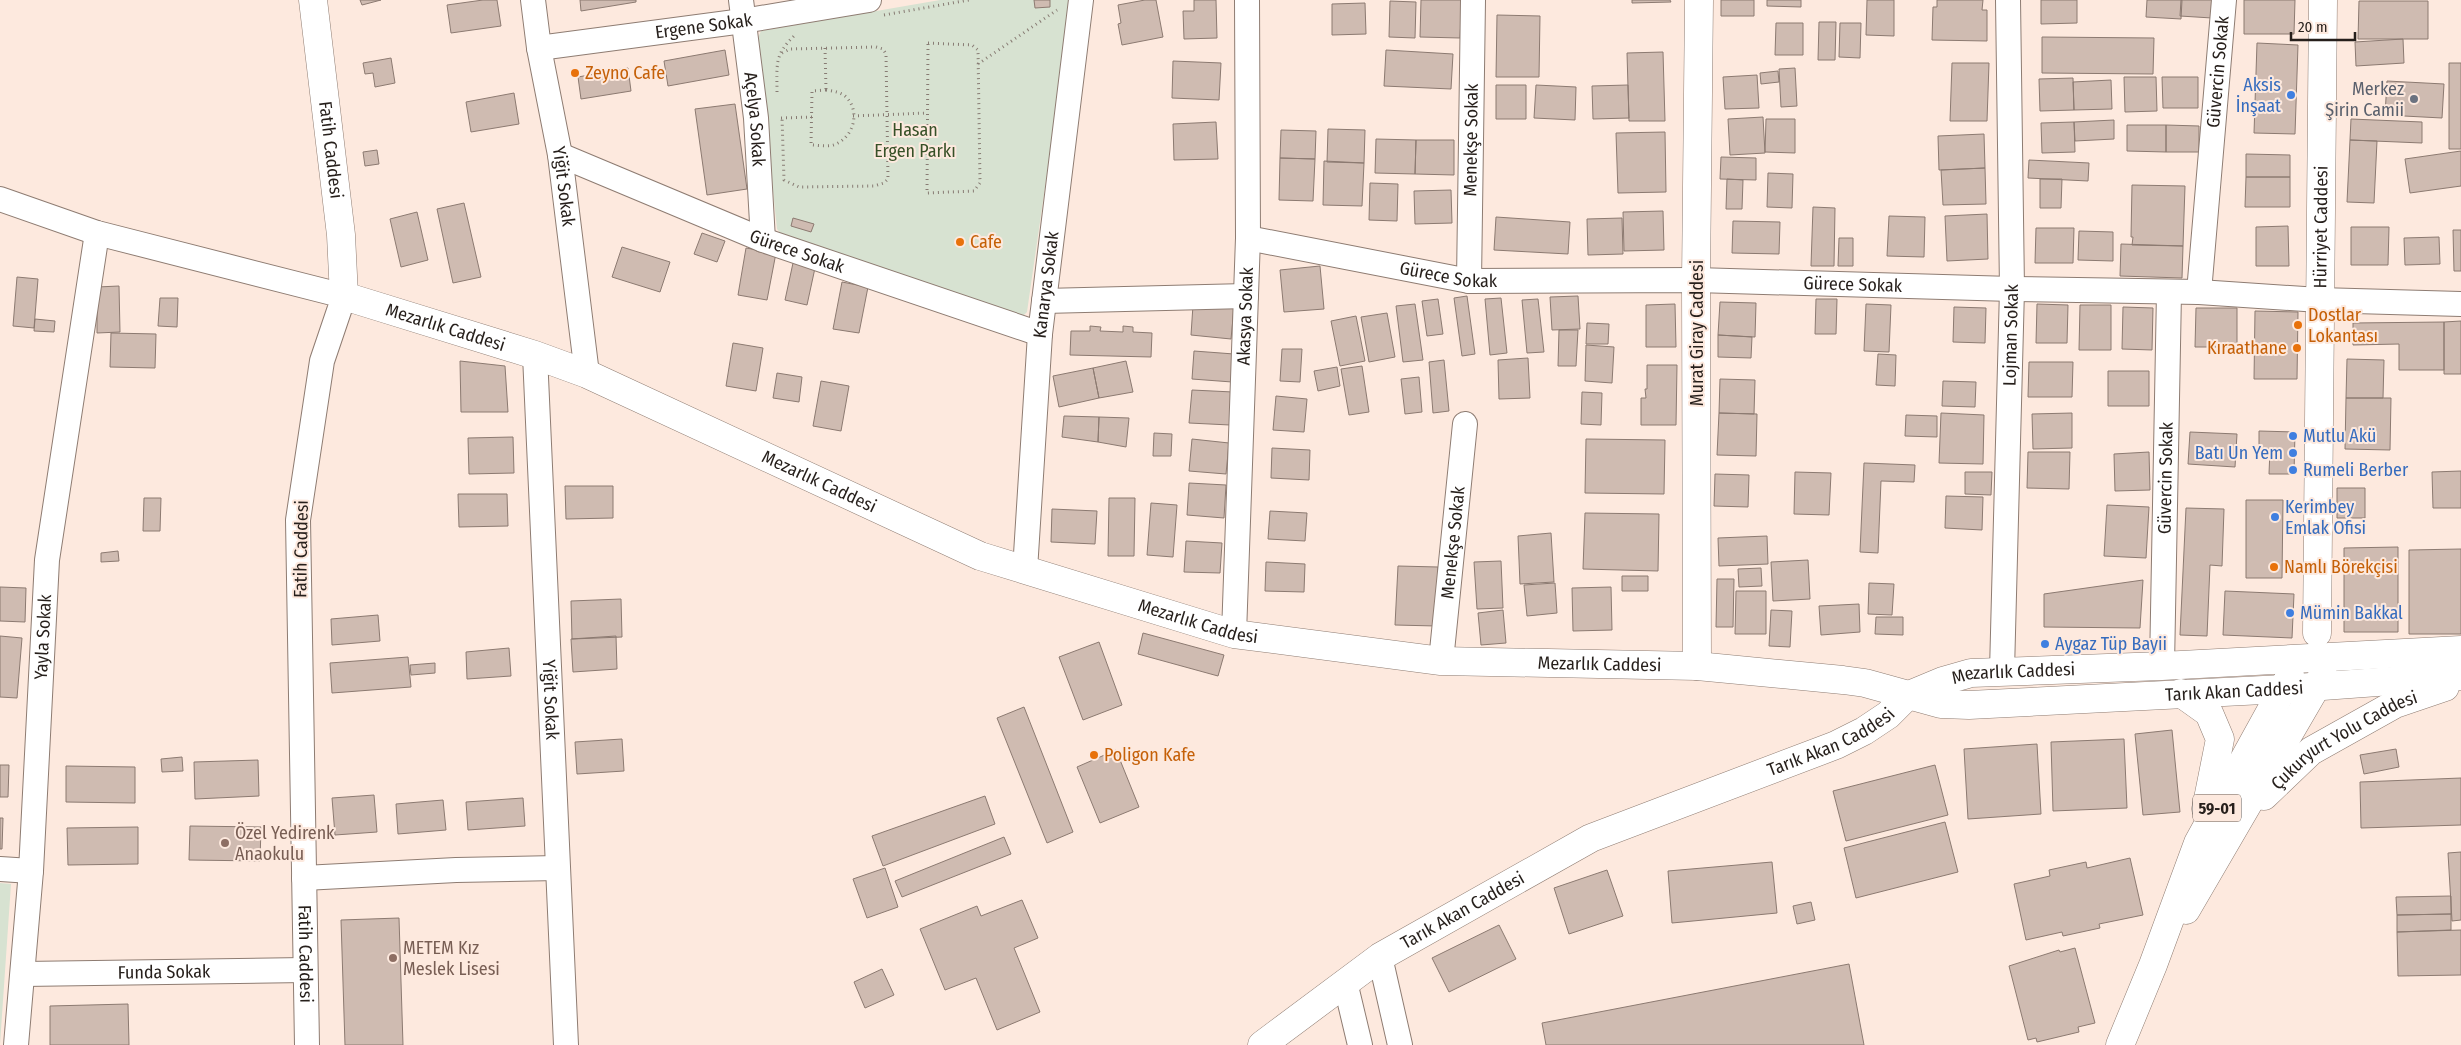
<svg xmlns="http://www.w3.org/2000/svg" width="2461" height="1045" viewBox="0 0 2461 1045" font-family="'Fira Sans Condensed',sans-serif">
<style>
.green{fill:#d7e2d1}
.building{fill:#cfbbb1;stroke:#8c7a71}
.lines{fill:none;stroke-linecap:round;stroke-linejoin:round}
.minor-casing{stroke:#8e7c72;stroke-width:26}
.major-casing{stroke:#8e7c72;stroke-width:29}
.path{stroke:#877b73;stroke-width:3;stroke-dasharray:1 4;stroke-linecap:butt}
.minor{stroke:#fff;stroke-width:24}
.major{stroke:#fff;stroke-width:28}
.food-dot{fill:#e8710a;stroke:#fde9de;stroke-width:2}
.shop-dot{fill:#3f7fe0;stroke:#fde9de;stroke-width:2}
.worship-dot{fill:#6b7280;stroke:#fde9de;stroke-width:2}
.education-dot{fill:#8d6e63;stroke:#fde9de;stroke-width:2}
.labels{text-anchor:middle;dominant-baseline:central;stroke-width:4;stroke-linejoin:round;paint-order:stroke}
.shield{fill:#fde9de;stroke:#665c56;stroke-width:1}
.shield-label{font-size:16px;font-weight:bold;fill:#261f1b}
.street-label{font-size:18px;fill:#261f1b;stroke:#fde9de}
.food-label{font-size:18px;fill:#c56008;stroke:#fde9de;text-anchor:start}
.shop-label{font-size:18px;fill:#366cbe;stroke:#fde9de;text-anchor:start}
.worship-label{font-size:18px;fill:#5b616d;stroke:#fde9de;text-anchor:end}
.park-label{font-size:18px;fill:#375027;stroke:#fde9de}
.education-label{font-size:18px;fill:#785e54;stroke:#fde9de;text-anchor:start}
</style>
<rect width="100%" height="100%" fill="#fde9de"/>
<path class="green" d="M940 0H1068L1071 7 1027 312 1023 316 782 235 777 229 757 40 761 31Z
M0 883 11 884 0 1044Z"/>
<path class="building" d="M360 0H381L362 5Z
M483 0H497L501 26 451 33 447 5Z
M580 0H636V2L581 11Z
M1034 0H1050V7L1035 8Z
M1145 0H1156L1163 37 1122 45 1118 24 1121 23 1118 5Z
M1194 0H1216L1217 38 1184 39 1183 11H1194Z
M1421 0H1462L1460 38 1420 37Z
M1632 0H1670L1671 2 1632 3Z
M1721 0H1754V16H1721Z
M1767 0H1801V7L1767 6Z
M1867 0H1894V36L1866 35Z
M1937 0H1983L1982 10H1987V41L1932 40 1933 7H1937Z
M2041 0H2077V23L2041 24Z
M2147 0H2182L2181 19 2146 17Z
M2181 0H2213L2212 18 2180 16Z
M2244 0H2295L2294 34H2244Z
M1390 1 1416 2 1415 38 1389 37Z
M2359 1H2428V39H2358Z
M1365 3 1366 34 1332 35V4Z
M1497 15 1540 16 1539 77H1496Z
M1819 22H1836L1835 60H1818Z
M1776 23H1803V55H1775Z
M1840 23H1861L1860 58 1839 57Z
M2042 37 2154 38 2153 74 2042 73Z
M2403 39 2404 63 2356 66 2355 42Z
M2257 43 2298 45 2295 134 2254 133Z
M725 50 729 75 668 86 664 61Z
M1386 50 1453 54 1451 89 1384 86Z
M1663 52 1665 121H1629L1627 53Z
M391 58 395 83 375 87 373 73 365 74 363 63Z
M1173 61 1221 63 1219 100 1172 98Z
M1952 63H1989L1987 121H1950Z
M2449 63H2461V149H2449Z
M628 68 631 91 581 99 578 77Z
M1795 68 1797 106 1781 107 1779 69Z
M1778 71 1779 82 1761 84 1760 73Z
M1757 75 1759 108 1725 109 1723 77Z
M2124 77H2156L2157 111 2125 112Z
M2162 77H2198V108H2163Z
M2073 78 2074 110 2040 111 2039 79Z
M2111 80 2112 109 2074 110 2073 82Z
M2387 81 2444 84 2442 118 2385 115Z
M1496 85H1526V119H1496Z
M1536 85 1576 87 1575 120 1534 118Z
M1628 85 1629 118 1593 119 1592 86Z
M514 93 519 124 471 132 466 102Z
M735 104 747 189 707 195 695 109Z
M1763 117 1765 153 1730 155 1728 119Z
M1766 119H1795V153L1765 152Z
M2351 119 2422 122V143L2350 140Z
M2114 120V139L2075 141 2074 122Z
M1216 122 1218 159 1174 160 1173 124Z
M2074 122 2075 152 2042 153 2041 123Z
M2127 125H2166V152L2127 151Z
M2166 125 2199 126V152H2166Z
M1328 129 1365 130 1364 163 1327 162Z
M1281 130 1316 131 1315 159 1280 158Z
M1665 132 1666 192 1618 193 1616 133Z
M1984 134 1985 168 1939 170 1938 136Z
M1376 139 1416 140 1415 174 1375 173Z
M1416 140H1454V175L1415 174Z
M2350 140 2377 141 2374 203 2347 202Z
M377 150 379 164 365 166 363 152Z
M2461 151V186L2410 193 2405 159Z
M2246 154 2290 155V177H2246Z
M1721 157 1756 158V180L1720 179Z
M1280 158 1315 159 1313 201 1279 200Z
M2029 160 2089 163 2088 181 2028 178Z
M1324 161 1364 163 1362 206 1323 205Z
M1985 168 1986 204 1943 205 1941 170Z
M1768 173 1793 174 1792 208 1767 207Z
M2246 177H2290V207H2245Z
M1727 179 1743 180 1742 209H1726Z
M2040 179H2062L2061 208H2040Z
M1370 183 1398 184 1397 221 1369 220Z
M2132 185 2185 186 2183 246 2132 245 2133 237H2131Z
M1451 190 1452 223 1415 224 1414 191Z
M464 203 481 277 453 283 437 209Z
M1813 207 1835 208 1834 266H1811Z
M1663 211 1664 250 1624 251 1623 212Z
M417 212 428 260 401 267 390 219Z
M1987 214 1988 259 1947 261 1945 216Z
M1889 216 1925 217 1924 257 1887 256Z
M1496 217 1570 222 1568 254 1494 250Z
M793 218 814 224 811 232 791 226Z
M1622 218 1623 254 1588 255 1587 219Z
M1733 221 1780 222 1779 254 1732 253Z
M2288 226 2289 266H2256V227Z
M2351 227H2389L2388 265H2351Z
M2036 228H2074L2073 263H2035Z
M2453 230H2461V271H2454Z
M2079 231 2113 232V261L2078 260Z
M702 233 725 241 717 262 694 254Z
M2439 237 2440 264 2405 265 2404 238Z
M1839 238H1853V266H1838Z
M2121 244 2183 246 2182 278 2120 276Z
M622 247 670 262 660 292 612 277Z
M746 248 776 253 767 300 738 295Z
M793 263 815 268 807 305 785 300Z
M1320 266 1324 309 1284 312 1280 270Z
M17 277 38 279 34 328 13 326Z
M842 282 868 287 859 333 833 329Z
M119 286 120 332 97 333V287Z
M1467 296 1475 354 1462 356 1454 298Z
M1578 296 1580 329 1552 330 1550 297Z
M160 298H178L177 327 158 326Z
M1501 298 1507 353 1490 355 1485 299Z
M1438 299 1443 334 1427 336 1422 301Z
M1538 299 1544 352 1527 353 1522 300Z
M1816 299H1837L1836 334H1815Z
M1720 302 1756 303 1755 337 1718 335Z
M1415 304 1423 360 1403 362 1396 306Z
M1675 304 1676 347H1646V305Z
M1866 304 1891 305 1889 352 1864 351Z
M2037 304 2068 305 2067 343H2036Z
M1193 305 1234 308 1231 339 1191 335Z
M2080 305H2111V350H2079Z
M1954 307 1986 308 1985 343 1953 342Z
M2123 307 2153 308 2152 350 2122 349Z
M2196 308H2237V347H2195Z
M2255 311 2298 312 2297 379H2254Z
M1387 313 1395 357 1369 362 1361 317Z
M1356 316 1365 361 1340 366 1331 321Z
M35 319 55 321 54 332 34 331Z
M2461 321V374H2444V322Z
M2444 322V370H2399V344L2353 345V323Z
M1587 323 1609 324 1608 344H1586Z
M1090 326 1101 327 1100 331 1123 332V326L1133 327V332L1152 333 1151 357 1070 355 1071 331H1090Z
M1559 330H1578L1576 366H1558Z
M111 333 156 334 155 368 110 367Z
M1718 335 1752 337 1751 358 1718 357Z
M733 343 763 348 756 391 726 386Z
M1586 345 1614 347 1612 383 1585 381Z
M1282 349H1302L1300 382 1280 381Z
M1194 351 1234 354 1232 382 1192 379Z
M1878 354 1896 355 1895 386 1876 385Z
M1528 358 1530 398 1499 399 1498 360Z
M2347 359 2384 360 2383 398H2346Z
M1444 360 1449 411 1433 413 1429 362Z
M460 361 505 366 508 412H461Z
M1126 361 1133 392 1099 398 1093 368Z
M2029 362H2073L2072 397H2028Z
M1647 365H1677L1676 425H1641V398H1646L1645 389H1647Z
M1362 366 1369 412 1349 415 1341 369Z
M1337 367 1340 386 1318 391 1314 371Z
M1093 368 1099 398 1059 407 1053 376Z
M2108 371H2149V406H2108Z
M777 373 802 377 799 402 773 398Z
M1419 377 1422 412 1405 414 1401 379Z
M1720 379 1755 380 1754 414 1719 413Z
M821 381 849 386 841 431 813 426Z
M1943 381 1976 382 1975 407 1942 406Z
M1192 390 1233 392 1230 425 1189 423Z
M1582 392 1602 393 1601 425 1581 424Z
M1276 396 1307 399 1304 432 1273 430Z
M2346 398H2391L2390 450 2345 449Z
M1719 413 1757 414 1756 456 1717 455Z
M1941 413 1984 415 1983 464 1939 463Z
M2072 413V448L2033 449 2032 414Z
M1906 415 1937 416V437L1905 436Z
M1064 416 1099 417 1098 442 1062 437Z
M1099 417 1129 418 1126 447 1098 442Z
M2259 431 2295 432 2294 474H2269L2270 449H2259Z
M2190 432 2237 434 2235 467 2188 464Z
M1154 433 1172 434 1171 456H1153Z
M513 437 514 473 469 474 468 438Z
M1192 439 1229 443 1226 474 1189 471Z
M1586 439 1665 440 1664 494 1585 493Z
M1272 448 1310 450 1309 480 1271 478Z
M2028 452H2070L2069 489 2027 488Z
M2149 452 2150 490 2115 491 2114 454Z
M1864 463 1915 465 1914 482 1881 481 1878 553 1860 552Z
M2461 471V508H2433L2432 472Z
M1795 472 1831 473 1829 515 1794 514Z
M1965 472H1992L1991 495 1965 494Z
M1715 474 1749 475 1748 507 1714 506Z
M1189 483 1226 485 1224 518 1187 515Z
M565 486H613V518L566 519Z
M2337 488H2365V518H2337Z
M458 494H507L508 526 459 527Z
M1946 496 1983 497 1982 530 1945 528Z
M144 498H161L160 531H143Z
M1109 498H1135L1134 556H1108Z
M2246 500H2283L2282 578H2246Z
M1151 503 1177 505 1173 557 1147 555Z
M2107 505 2149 507 2146 558 2104 556Z
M2186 508 2224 509 2222 566 2210 565 2207 636 2180 635Z
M1052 509 1097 511 1095 544 1051 542Z
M1270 511 1307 513 1305 541 1268 539Z
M1585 513 1659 514 1658 571 1583 569Z
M1551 533 1554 582 1520 584 1518 536Z
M1767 536 1768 564 1719 566 1718 538Z
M1186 541 1222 543 1220 573 1184 572Z
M2398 547V632H2344V548Z
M2461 549V634H2409V550Z
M118 551 119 561 101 562V553Z
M1808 560 1810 599 1773 601 1771 562Z
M1501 561 1503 608 1477 609 1474 562Z
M1266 562 1305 564 1304 592 1265 591Z
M1398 566 1438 567 1436 626 1395 625Z
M1761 568 1762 586 1739 587 1738 569Z
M1622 576H1648V591H1622Z
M1717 579H1734L1733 627H1716Z
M2143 580 2140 628 2044 627V594Z
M1555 583 1557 613 1527 616 1524 585Z
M1869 583 1894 584 1892 615 1868 614Z
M0 587 26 588 25 622 0 621Z
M1611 587 1612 630 1573 631 1572 588Z
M1736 591H1766V634H1735Z
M2225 591 2294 594 2292 638 2223 635Z
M621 599 622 637 572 639 571 601Z
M1859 604 1860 632 1821 635 1819 606Z
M1503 610 1506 643 1481 645 1478 613Z
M1771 610 1792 611 1790 647 1769 646Z
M378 615 380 641 332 645 331 619Z
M1876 617H1903V635L1875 634Z
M1143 633 1224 655 1218 676 1138 654Z
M0 636 22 638 17 698 0 697Z
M616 636 617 669 573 672 571 639Z
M1099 642 1122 705 1083 720 1059 657Z
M509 648 511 676 467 679 466 652Z
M408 657 411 687 332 693 330 663Z
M435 663V673L411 675 410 665Z
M1024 707 1073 832 1047 843 997 718Z
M2172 730 2180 812 2143 815 2135 734Z
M622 739 624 771 577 774 575 742Z
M2124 739 2127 808 2053 811 2051 742Z
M2037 744 2041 814 1968 819 1964 749Z
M2396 749 2399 767 2364 774 2360 755Z
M1116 750 1139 807 1100 823 1077 767Z
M182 757 183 771 162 772 161 759Z
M258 760 259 796 195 799 194 762Z
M0 765H9L8 797H0Z
M1935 765 1948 815 1846 841 1833 791Z
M66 766 135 767V803L66 802Z
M2461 778V825L2361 828 2360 782Z
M374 795 377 832 335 835 332 798Z
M985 796 995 824 883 866 872 836Z
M523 798 525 826 468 830 466 802Z
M443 800 446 830 398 834 396 804Z
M0 818H3L2 849H0Z
M1945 822 1958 872 1856 898 1844 848Z
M190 826 261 827 260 861 189 860Z
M138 827V864L68 865 67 828Z
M1004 837 1011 854 902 897 895 881Z
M2461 852V920L2452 921 2448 853Z
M2130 858 2143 915 2099 924 2100 928 2063 936 2062 932 2026 940 2014 884 2050 876 2049 870 2086 862 2087 868Z
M1772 862 1777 913 1672 923 1668 871Z
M885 868 898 907 867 918 853 879Z
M1607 870 1623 916 1569 934 1554 888Z
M2451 896V914L2397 915 2396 897Z
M1022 900 1038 938 1014 948 1040 1012 997 1030 976 978 945 990 920 929 977 906 981 916Z
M1811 902 1815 920 1797 924 1793 906Z
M2451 914V930L2397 932V915Z
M399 918 403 1045H345L341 920Z
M1499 925 1516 959 1449 992 1432 958Z
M2461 930V975L2398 976 2397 932Z
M2075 948 2095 1023 2078 1027 2079 1032 2037 1042 2036 1038 2028 1040 2009 966 2059 950 2060 952Z
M1849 964 1864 1045H1546L1542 1023Z
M882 969 894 995 865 1008 854 982Z
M128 1004 129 1045H50V1006Z"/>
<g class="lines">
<defs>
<g id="minor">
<path id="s1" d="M533 0 539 48 560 155 587 374"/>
<path id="s2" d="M741 0 756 118 763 240"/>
<path id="s3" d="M539 48 743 21 869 0"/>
<path id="s4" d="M560 155 763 240 1040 334"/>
<path id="s5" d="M0 199 97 233 344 296 322 361 298 520 307 1045"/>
<path id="s6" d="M1248 238 1469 281 1696 280 2012 289 2199 292 2319 300 2461 304"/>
<path id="s7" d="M1469 281 1473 0"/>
<path id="s8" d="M2199 292 2224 0"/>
<path d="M1044 301 1246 296"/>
<path id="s9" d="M535 355 566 1045"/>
<path id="s10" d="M1025 570 1040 334 1081 0"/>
<path id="s11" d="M1234 634 1248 238 1247 0"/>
<path id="s12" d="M1441 661 1465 424"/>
<path id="s13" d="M2162 666 2169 292"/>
<path id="s14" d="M2002 671 2012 289 2008 0"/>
<path d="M0 869 31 871"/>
<path d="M304 878 456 870 557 868"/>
<path d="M1380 957 1400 1045"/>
<path id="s15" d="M23 974 305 970"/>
<path d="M1345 982 1360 1045"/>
<path id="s16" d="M16 1045 31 871 47 560 97 233"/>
</g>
<g id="major">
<path id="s17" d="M313 0 341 235 344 296 535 355 587 374 980 556 1234 634 1441 661 1697 666 1843 680 1865 683 1941 704 1969 705 2283 689 2461 676"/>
<path id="s18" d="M2317 633 2323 0"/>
<path d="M1697 666 1696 280 1699 0"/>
<path d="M2181 693 2209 713 2220 739 2206 809"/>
<path id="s19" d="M2264 796 2311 751 2395 704 2445 687"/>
<path d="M2186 910 2323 675"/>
<path id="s20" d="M1262 1045 1380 957 1591 838 1836 745 1864 731 1888 715 1907 696 1943 681 1971 673 2162 666 2461 650"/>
<path d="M2120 1045 2153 965 2198 843 2290 676"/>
</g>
</defs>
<use href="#minor" class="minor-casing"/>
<use href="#major" class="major-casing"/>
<path class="path" d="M884 15 969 0
M928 43 972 45 978 50 980 183 974 191 927 193Z
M825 48 826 90
M782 53 790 49 876 47 883 49 886 54 888 179 884 183 874 186 799 187 784 180 782 118
M978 64 1057 10
M826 90C833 91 840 92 845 96 860 109 855 134 838 143 830 148 820 145 811 145L812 91Z
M777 92C777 64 774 55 795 35
M853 116 927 113
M781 118 812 117"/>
<use href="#minor" class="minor"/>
<use href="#major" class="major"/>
</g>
<g class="food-dot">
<circle cx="575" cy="73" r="5"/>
<circle cx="960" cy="242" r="5"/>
<circle cx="2298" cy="325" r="5"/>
<circle cx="2297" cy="348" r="5"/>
<circle cx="2274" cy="567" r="5"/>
<circle cx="1094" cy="755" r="5"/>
</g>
<g class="shop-dot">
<circle cx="2291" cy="95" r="5"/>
<circle cx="2293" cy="436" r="5"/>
<circle cx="2293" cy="453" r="5"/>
<circle cx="2293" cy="470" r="5"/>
<circle cx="2275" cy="517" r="5"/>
<circle cx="2290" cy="613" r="5"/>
<circle cx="2045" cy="644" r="5"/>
</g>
<circle class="worship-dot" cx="2414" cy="99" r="5"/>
<g class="education-dot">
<circle cx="225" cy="843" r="5"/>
<circle cx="393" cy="958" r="5"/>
</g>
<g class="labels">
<rect class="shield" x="2193" y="794.5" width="48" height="27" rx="4"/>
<g class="shield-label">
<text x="2217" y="808">59-01</text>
</g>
<g class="street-label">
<text stroke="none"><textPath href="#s3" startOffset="166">Ergene Sokak</textPath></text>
<text stroke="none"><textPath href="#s8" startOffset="221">Güvercin Sokak</textPath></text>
<text stroke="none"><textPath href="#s2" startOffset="120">Açelya Sokak</textPath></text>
<text stroke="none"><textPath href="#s7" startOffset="141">Menekşe Sokak</textPath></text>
<text stroke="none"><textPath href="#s17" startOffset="151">Fatih Caddesi</textPath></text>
<text stroke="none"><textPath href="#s1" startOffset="189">Yiğit Sokak</textPath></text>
<text stroke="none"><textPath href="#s18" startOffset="406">Hürriyet Caddesi</textPath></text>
<text stroke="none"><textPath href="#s4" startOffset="256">Gürece Sokak</textPath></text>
<text stroke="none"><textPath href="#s6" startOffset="204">Gürece Sokak</textPath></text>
<text stroke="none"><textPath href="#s10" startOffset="286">Kanarya Sokak</textPath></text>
<text stroke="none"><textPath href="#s6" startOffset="609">Gürece Sokak</textPath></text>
<text stroke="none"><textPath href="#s11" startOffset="318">Akasya Sokak</textPath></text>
<text stroke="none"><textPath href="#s17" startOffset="404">Mezarlık Caddesi</textPath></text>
<text transform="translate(1697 333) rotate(-90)">Murat Giray Caddesi</text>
<text stroke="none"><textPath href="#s14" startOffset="336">Lojman Sokak</textPath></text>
<text stroke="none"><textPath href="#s13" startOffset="188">Güvercin Sokak</textPath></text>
<text stroke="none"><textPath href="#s17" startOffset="809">Mezarlık Caddesi</textPath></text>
<text stroke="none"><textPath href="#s12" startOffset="119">Menekşe Sokak</textPath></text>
<text transform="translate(301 549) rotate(-89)">Fatih Caddesi</text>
<text stroke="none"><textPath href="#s17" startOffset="1214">Mezarlık Caddesi</textPath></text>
<text stroke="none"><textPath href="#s16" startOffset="409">Yayla Sokak</textPath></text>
<text stroke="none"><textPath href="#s17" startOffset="1619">Mezarlık Caddesi</textPath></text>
<text stroke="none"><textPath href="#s20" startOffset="849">Mezarlık Caddesi</textPath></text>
<text stroke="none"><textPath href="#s17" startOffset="2258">Tarık Akan Caddesi</textPath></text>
<text stroke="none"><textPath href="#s9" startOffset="345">Yiğit Sokak</textPath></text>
<text stroke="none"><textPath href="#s20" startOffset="648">Tarık Akan Caddesi</textPath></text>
<text stroke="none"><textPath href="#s19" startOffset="99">Çukuryurt Yolu Caddesi</textPath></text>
<text stroke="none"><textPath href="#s20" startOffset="242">Tarık Akan Caddesi</textPath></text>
<text stroke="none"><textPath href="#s5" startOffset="1021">Fatih Caddesi</textPath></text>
<text stroke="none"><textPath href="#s15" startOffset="141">Funda Sokak</textPath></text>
</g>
<g class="food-label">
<text x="585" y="73">Zeyno Cafe</text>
<text x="970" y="242">Cafe</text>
<text x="2308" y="315">Dostlar<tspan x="2308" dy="21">Lokantası</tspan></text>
<text x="2287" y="348" text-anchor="end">Kıraathane</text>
<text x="2284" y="567">Namlı Börekçisi</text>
<text x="1104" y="755">Poligon Kafe</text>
</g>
<g class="shop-label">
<text x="2281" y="85" text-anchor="end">Aksis<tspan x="2281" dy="21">İnşaat</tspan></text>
<text x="2303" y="436">Mutlu Akü</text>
<text x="2283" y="453" text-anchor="end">Batı Un Yem</text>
<text x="2303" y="470">Rumeli Berber</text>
<text x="2285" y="507">Kerimbey<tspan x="2285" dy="21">Emlak Ofisi</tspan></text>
<text x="2300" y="613">Mümin Bakkal</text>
<text x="2055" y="644">Aygaz Tüp Bayii</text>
</g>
<g class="worship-label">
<text x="2404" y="89">Merkez<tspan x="2404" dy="21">Şirin Camii</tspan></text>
</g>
<g class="park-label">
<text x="915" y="130">Hasan<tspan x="915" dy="21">Ergen Parkı</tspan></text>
</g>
<g class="education-label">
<text x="235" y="833">Özel Yedirenk<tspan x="235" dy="21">Anaokulu</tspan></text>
<text x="403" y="948">METEM Kız<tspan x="403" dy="21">Meslek Lisesi</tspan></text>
</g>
</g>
<path d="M2291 32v8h64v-8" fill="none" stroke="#261f1b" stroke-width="2.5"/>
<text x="2298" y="32" font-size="15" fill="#261f1b" stroke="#fde9de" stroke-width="4" paint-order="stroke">20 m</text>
</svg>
